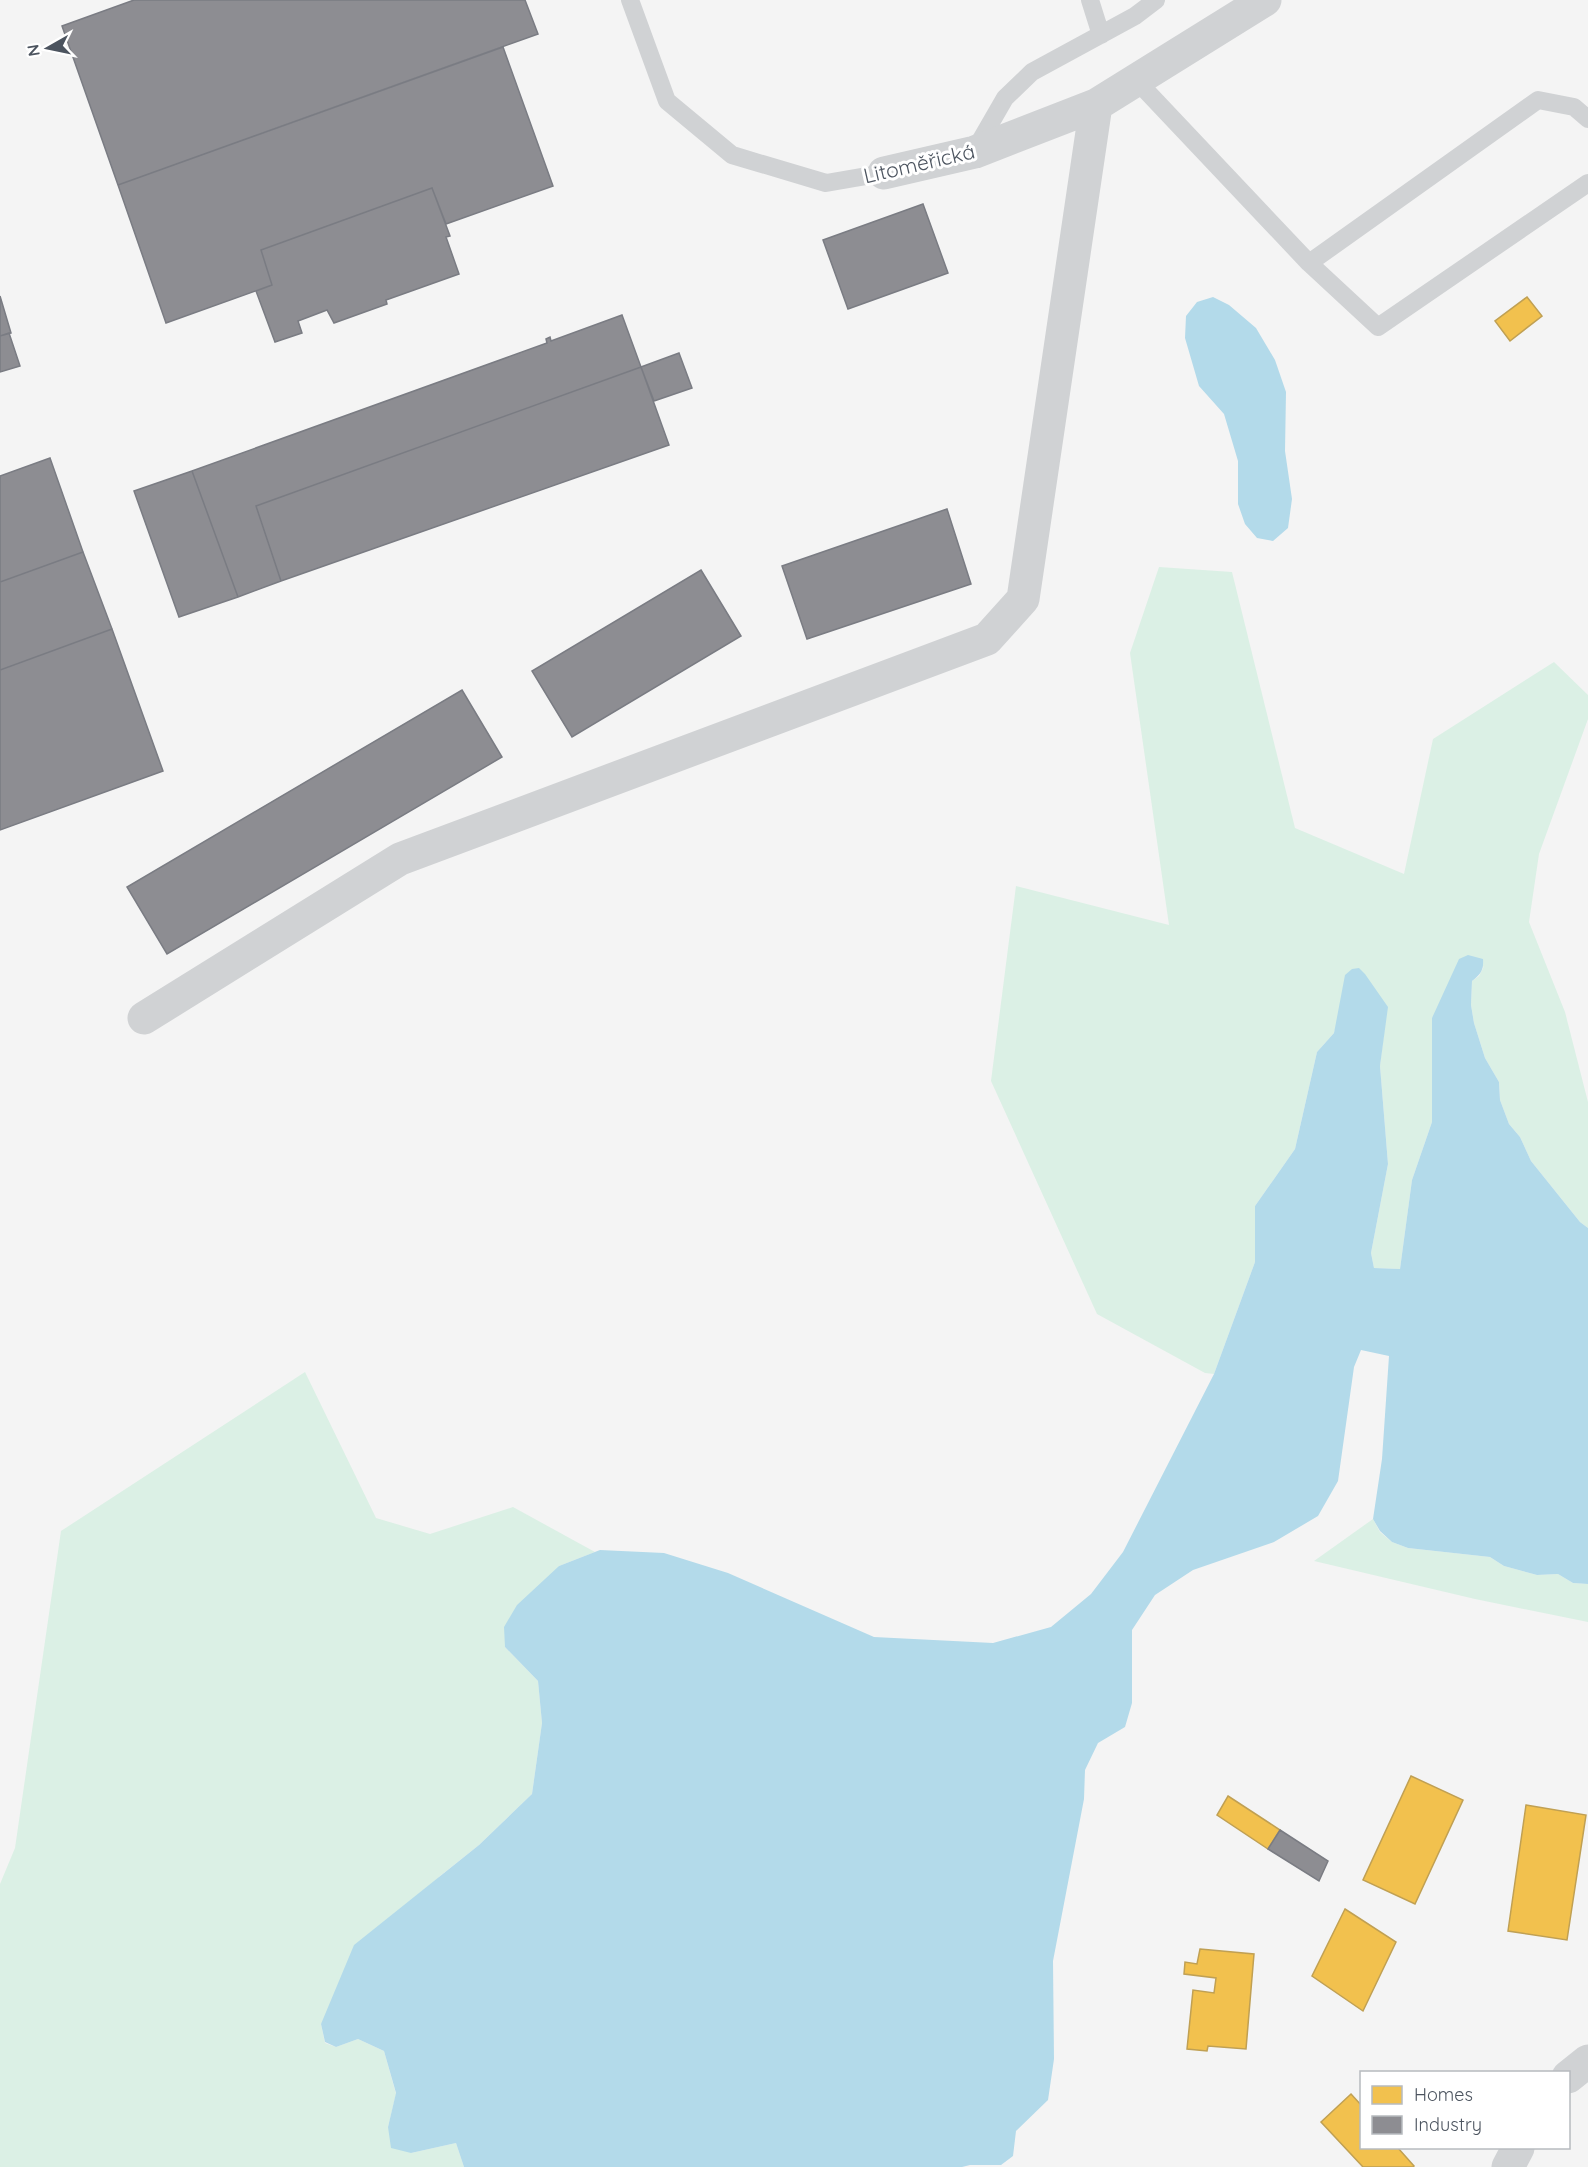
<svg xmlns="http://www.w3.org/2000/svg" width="1588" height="2167" viewBox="0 0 1588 2167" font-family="Quicksand,sans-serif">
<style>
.green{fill:#dbf0e5}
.water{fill:#b3daea}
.homes{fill:#f2c14e;stroke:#c0a053;stroke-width:1.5}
.industry{fill:#8d8d92;stroke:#7a7c83;stroke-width:1.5}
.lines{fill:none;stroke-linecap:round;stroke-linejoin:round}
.service{stroke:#d0d2d4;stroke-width:18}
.minor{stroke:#d0d2d4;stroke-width:33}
.labels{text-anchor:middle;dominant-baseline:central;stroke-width:6;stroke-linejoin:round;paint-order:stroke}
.street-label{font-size:21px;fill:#4c545f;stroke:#fff}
</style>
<rect width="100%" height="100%" fill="#f4f4f4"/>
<path class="green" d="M1159 567 1232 572 1295 828 1404 874 1433 739 1554 662 1588 695V719L1539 854 1529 922 1565 1012 1588 1102V1228L1580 1222 1531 1161 1520 1137 1509 1124 1500 1100 1499 1082 1485 1058 1474 1023 1471 1005 1472 981 1479 976 1484 966 1432 1018V1122L1412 1180 1400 1269 1374 1268 1371 1253 1388 1164 1380 1066 1387 1007 1340 1012 1334 1033 1317 1052 1295 1149 1255 1206V1262L1214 1374 1205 1373 1097 1314 991 1081 1016 886 1169 925 1130 653Z
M305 1372 376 1518 430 1534 513 1507 595 1552 559 1566 505 1647 538 1681 542 1723 532 1794 479 1845 440 1876 321 2024 325 2043 336 2047 358 2039 384 2051 396 2094 388 2127 411 2153 456 2143 464 2167H0V1884L15 1848 61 1531Z
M1373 1519 1380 1532 1392 1542 1408 1548 1490 1557 1504 1566 1537 1575 1558 1574 1573 1583 1588 1584V1622L1475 1599 1314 1561Z"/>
<path class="water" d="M1213 297 1229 305 1256 328 1275 360 1286 392 1285 451 1292 499 1288 528 1273 541 1257 538 1245 524 1238 504V461L1224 414 1199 386 1185 338 1186 316 1197 302Z
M1468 955 1483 959C1484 970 1480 975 1472 981L1471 1005 1474 1023 1485 1058 1499 1082 1500 1100 1509 1124 1520 1137 1531 1161 1580 1222 1588 1228V1584L1573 1583 1558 1574 1537 1575 1504 1566 1490 1557 1408 1548 1392 1542 1380 1531 1373 1519 1382 1459 1389 1356 1361 1350 1354 1367 1338 1481 1318 1516 1274 1542 1193 1570 1155 1595 1132 1630V1703L1125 1727 1098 1743 1085 1770 1084 1799 1053 1961 1054 2059 1048 2100 1016 2131 1013 2156 1001 2165H970L962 2167H464L456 2143 411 2153 391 2148 388 2127 396 2093 384 2051 358 2039 336 2047 325 2042 321 2024 354 1945 479 1845 532 1794 542 1723 538 1681 505 1647 504 1627 517 1605 559 1566 600 1550 664 1553 728 1573 874 1637 993 1643 1051 1627 1091 1594 1123 1552 1214 1374 1255 1262V1206L1295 1149 1317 1052 1334 1033 1345 975 1352 969 1359 968 1365 974 1388 1007 1380 1066 1388 1164 1371 1253 1374 1268 1400 1269 1412 1180 1432 1122V1018L1459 959Z"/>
<path class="homes" d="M1527 297 1542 316 1510 341 1495 321Z
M1411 1776 1463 1800 1415 1904 1363 1880Z
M1228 1796 1280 1830 1268 1849 1217 1815Z
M1526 1805 1586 1815 1567 1940 1508 1931Z
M1345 1909 1396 1942 1363 2011 1312 1976Z
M1200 1949 1254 1954 1246 2049 1208 2046 1207 2051 1187 2049 1193 1990 1214 1993 1216 1978 1184 1974 1185 1962 1197 1964Z
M1351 2094 1362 2106V2148H1398L1414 2166 1413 2167H1363L1321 2122Z"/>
<path class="industry" d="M134 0H525L538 34 118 185 62 26Z
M503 47 553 186 446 224 432 188 261 250 272 285 166 323 118 185Z
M432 188 450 236 446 237 459 274 386 300 387 304 334 323 327 310 298 321 302 333 275 342 256 291 272 285 261 250Z
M923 204 948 273 848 309 823 240Z
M0 296 11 333 0 336Z
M622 315 641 367 256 506 281 581 238 597 192 471 547 343 546 339 550 337 551 341Z
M9 333 20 366 0 372V336Z
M679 353 692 388 654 401 641 367Z
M641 367 669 445 281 581 256 506Z
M50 458 83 552 0 582V476Z
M192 471 238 597 179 617 134 491Z
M947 509 971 584 807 639 782 566Z
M83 552 112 629 0 670V582Z
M701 570 741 636 572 737 532 671Z
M112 629 163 771 0 830V670Z
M462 690 502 757 167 954 127 887Z
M1280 1830 1328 1861 1319 1881 1268 1849Z"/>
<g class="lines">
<path class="service" d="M630 0 667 101 732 155 826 183 884 173
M1090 0 1101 35
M1136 80 1309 263 1378 327 1588 183
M975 150 1005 98 1032 72 1135 16 1156 0
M1309 263 1538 100 1574 107 1588 119"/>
<path class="minor" d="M884 173 975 152 1096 105 1265 0
M144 1018 400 859 987 639 1023 599 1096 105
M1568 2077 1588 2061
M1508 2167 1518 2148"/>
</g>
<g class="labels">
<g class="street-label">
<text transform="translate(919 163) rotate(-13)">Litoměřická</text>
</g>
</g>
<rect x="1360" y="2071" width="210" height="78" fill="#ffffff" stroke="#b7bbbf" stroke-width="1.5"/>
<rect x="1372" y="2086" width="30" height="18" fill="#f2c14e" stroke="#b7bbbf" stroke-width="1.5"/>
<text x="1414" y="2101" font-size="18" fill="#4c545f">Homes</text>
<rect x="1372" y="2116" width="30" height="18" fill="#8d8d92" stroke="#b7bbbf" stroke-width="1.5"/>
<text x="1414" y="2131" font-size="18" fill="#4c545f">Industry</text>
<g transform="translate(48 48) rotate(261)" stroke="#ffffff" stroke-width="4.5" paint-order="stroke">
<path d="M0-4.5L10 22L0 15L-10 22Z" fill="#4c545f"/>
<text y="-9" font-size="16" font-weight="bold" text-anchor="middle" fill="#4c545f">N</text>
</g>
</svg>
